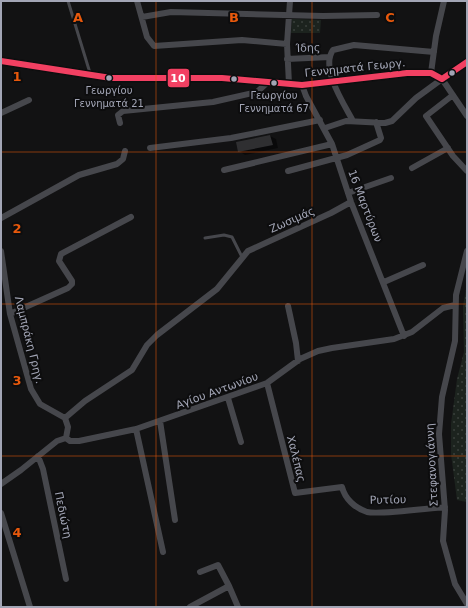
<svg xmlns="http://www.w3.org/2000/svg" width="468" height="608" viewBox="0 0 468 608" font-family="'DejaVu Sans',sans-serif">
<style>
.grass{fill:url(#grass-dots)}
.shadow{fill:#0007}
.building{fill:#2f2f31}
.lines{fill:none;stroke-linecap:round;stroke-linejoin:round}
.service{stroke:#46474c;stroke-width:3}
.minor{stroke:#46474c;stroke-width:6}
.tertiary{stroke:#46474c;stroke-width:8}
.bus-1-casing{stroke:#0d0d0e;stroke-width:9}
.bus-1{stroke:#f24062;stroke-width:6}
.grid{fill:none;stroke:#e8590c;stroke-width:1;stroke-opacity:0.55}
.bus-dot{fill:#a2a5b5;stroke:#0d0d0e;stroke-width:1.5}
.labels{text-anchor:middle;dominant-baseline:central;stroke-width:4;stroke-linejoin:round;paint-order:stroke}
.bus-label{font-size:10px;fill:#a2a5b5;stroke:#0d0d0e}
.street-label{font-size:11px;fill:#a2a5b5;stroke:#0d0d0e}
.grid-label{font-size:13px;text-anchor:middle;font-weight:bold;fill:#e8590c;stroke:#0d0d0e;stroke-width:4;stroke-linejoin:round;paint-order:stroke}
.line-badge{stroke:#0d0d0e;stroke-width:1.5}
.badge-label{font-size:11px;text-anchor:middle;font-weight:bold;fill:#fff}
</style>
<defs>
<pattern id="grass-dots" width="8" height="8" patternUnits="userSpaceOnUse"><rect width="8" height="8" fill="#1c231e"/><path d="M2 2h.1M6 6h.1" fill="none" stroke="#3a403c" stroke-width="1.8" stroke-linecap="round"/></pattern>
</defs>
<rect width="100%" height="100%" fill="#121213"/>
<path class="grass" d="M292 19 321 20 320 33H291Z
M467 284V502L457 500 451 454V424L457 379 464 352 463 306Z"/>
<path class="shadow" d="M270 136 276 139 278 148 245 155 239 151Z"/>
<path class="building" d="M270 135 273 145 238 152 236 142Z"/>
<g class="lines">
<path class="service" d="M68 1 90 73
M205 238 224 235 232 237 242 257"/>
<path class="minor" d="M137 1 147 37 154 46 242 40 287 44
M142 17 171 12 323 16 377 15
M287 59 330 57
M431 73 436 36 444 1
M289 84 287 44 290 1
M302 85 306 96 332 144 351 202 404 336
M453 95 426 116 453 156 467 171
M1 113 29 100
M353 121C344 104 320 68 333 50L354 45 434 52
M120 123 118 115 123 111 213 102 257 92 268 82
M325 128 346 121 385 123 392 121 416 98 442 79 467 116
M150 148 231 138 320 120
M412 168 448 148
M224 170 332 144
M288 171 347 155 380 140 381 138 376 122
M348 193 391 178
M1 218 79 175 117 164 123 159 125 151
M1 251 10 314 31 389 40 404 65 418
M467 251 456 295 455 341 442 397 439 434 445 510 443 541 455 584 467 604
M384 282 423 265
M288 306 296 343 298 361
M10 314 68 288 72 284V281L59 261 61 254 131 217
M267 383 295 493 342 487C345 499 355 508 367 512 380 515 429 508 445 507
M228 398 241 442
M65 418 85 401 132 370 147 345 157 335 217 289 248 251 331 213 351 202
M65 418 68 427 66 438
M160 421 175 520
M136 429 163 552
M66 438 70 441H79L136 429 267 383 300 359 318 351 332 348 394 339 412 332 443 308 455 305
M38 456 43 469 66 579
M1 484 21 470 57 441 66 438
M1 513 30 607
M200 572 218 565 229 586
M190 607 229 586 238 607"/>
<path class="tertiary" d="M1 61 111 78H222L302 85 407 73H431L442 79 467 62"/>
<defs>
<path id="bus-1" d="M1 61 111 78H222L302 85 407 73H431L442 79 467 62"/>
</defs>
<use href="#bus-1" class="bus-1-casing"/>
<use href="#bus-1" class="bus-1"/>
</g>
<path class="grid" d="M156 1V607M312 1V607M1 152H467M1 304H467M1 456H467"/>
<g class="bus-dot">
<circle cx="452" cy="73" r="3.5"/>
<circle cx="109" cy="78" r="3.5"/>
<circle cx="234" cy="79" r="3.5"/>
<circle cx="274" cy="83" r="3.5"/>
</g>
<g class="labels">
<g class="bus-label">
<text x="109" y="90">Γεωργίου<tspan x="109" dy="13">Γεννηματά 21</tspan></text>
<text x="274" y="95">Γεωργίου<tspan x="274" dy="13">Γεννηματά 67</tspan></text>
</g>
<g class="street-label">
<text transform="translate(308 48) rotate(-2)">Ίδης</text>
<text transform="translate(355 68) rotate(-6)">Γεννηματά Γεωργ.</text>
<text transform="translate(365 206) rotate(69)">16 Μαρτύρων</text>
<text transform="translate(292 220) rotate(-24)">Ζωσιμάς</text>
<text transform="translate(29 340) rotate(76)">Λαμπράκη Γρηγ.</text>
<text transform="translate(217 391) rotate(-20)">Αγίου Αντωνίου</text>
<text transform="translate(296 459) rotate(76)">Χαλέπας</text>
<text transform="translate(432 465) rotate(-93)">Στεφανογιάννη</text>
<text transform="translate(388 500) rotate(-1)">Ρυτίου</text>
<text transform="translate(63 515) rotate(78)">Πεδιώτη</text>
</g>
</g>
<g class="grid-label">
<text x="78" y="22">A</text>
<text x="234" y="22">B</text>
<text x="390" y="22">C</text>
<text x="17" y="81">1</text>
<text x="17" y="233">2</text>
<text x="17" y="385">3</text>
<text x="17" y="537">4</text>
</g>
<rect class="line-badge" x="167" y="68" width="23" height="20" rx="4" fill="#f24062"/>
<g class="badge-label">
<text x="178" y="82">10</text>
</g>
<rect width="468" height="608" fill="none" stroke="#a2a5b5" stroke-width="4"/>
</svg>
